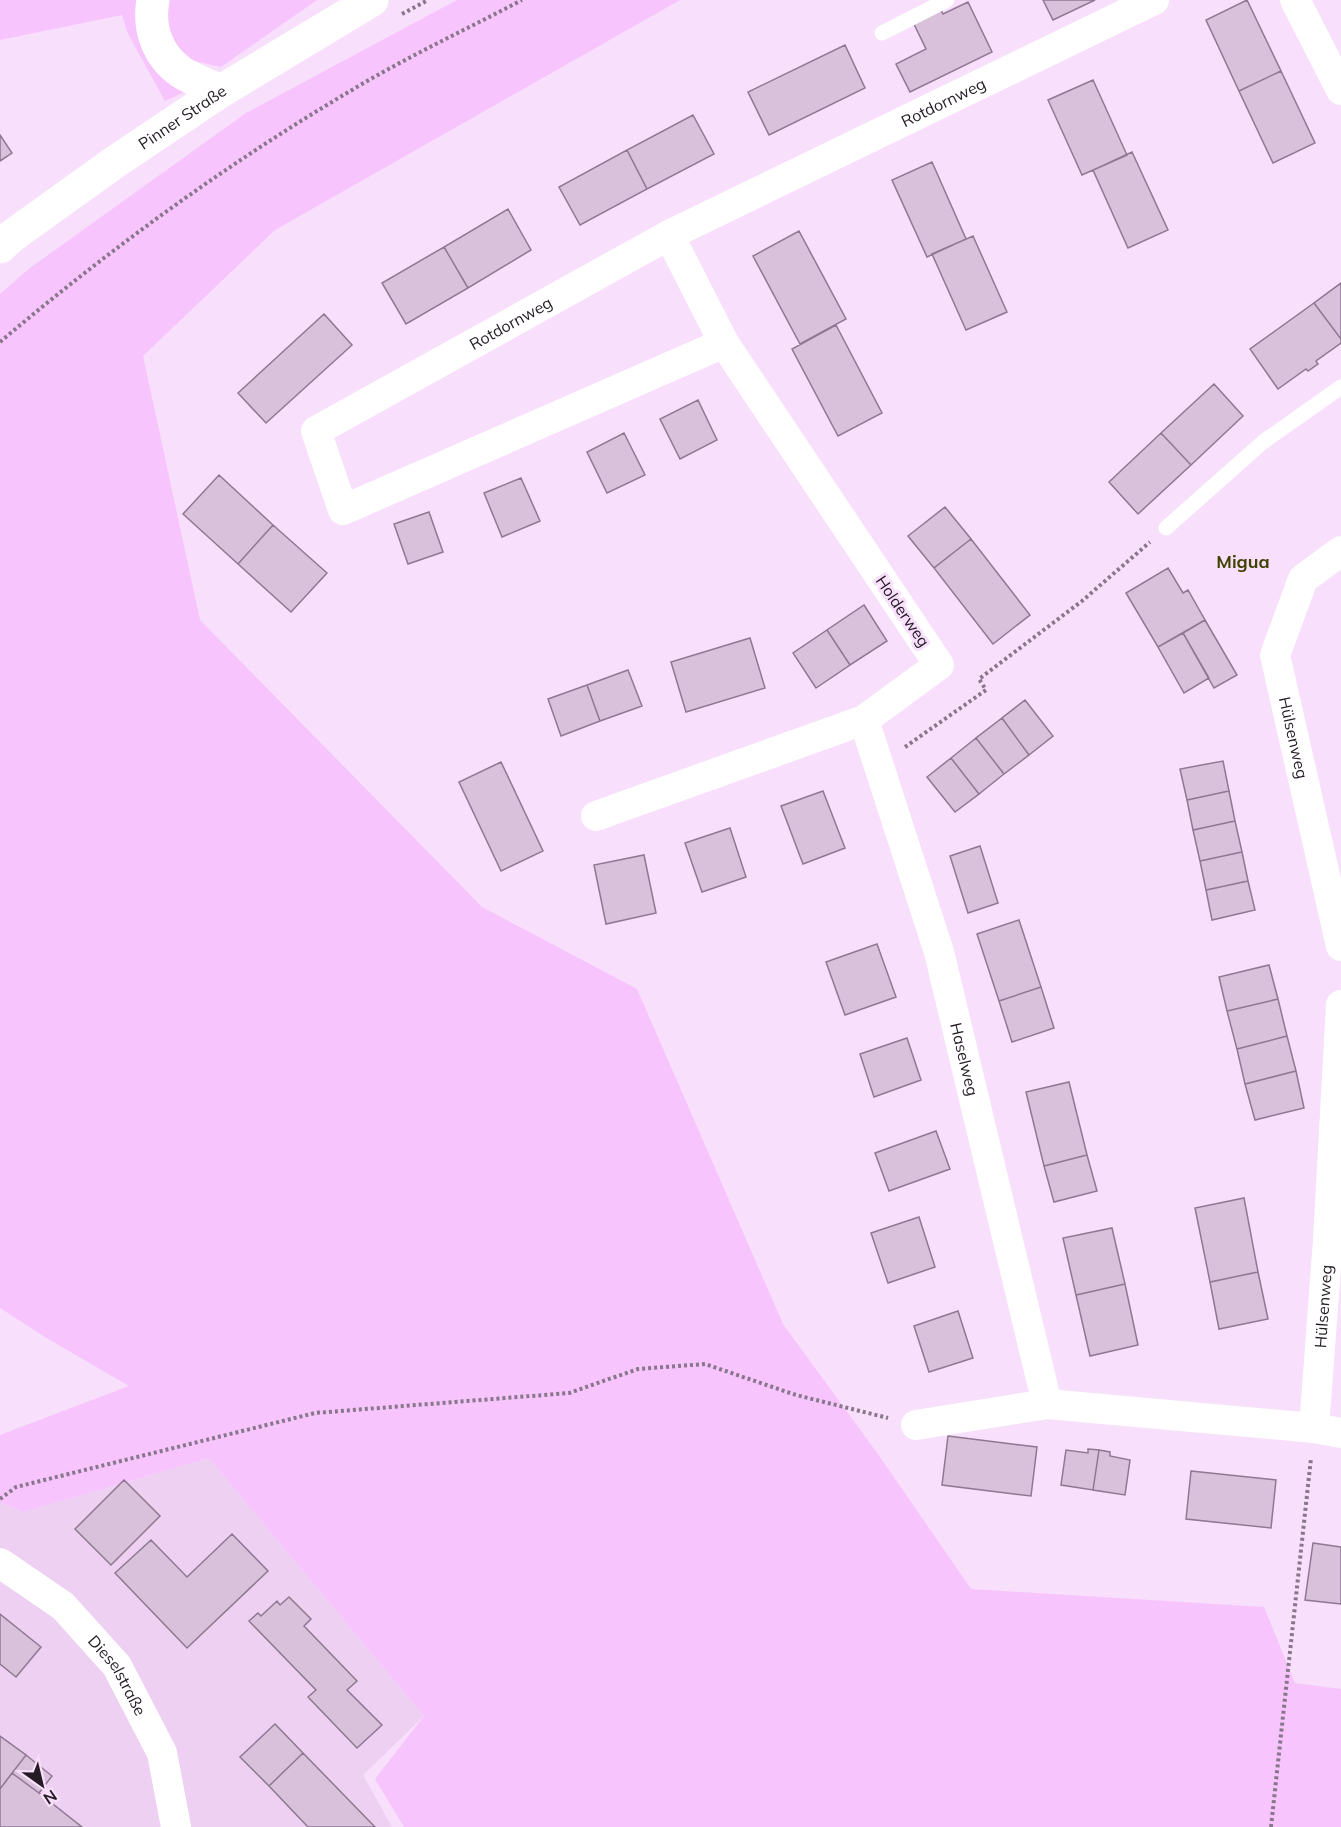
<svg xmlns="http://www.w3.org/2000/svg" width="1341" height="1827" viewBox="0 0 1341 1827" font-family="Mulish,sans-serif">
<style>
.built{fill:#eed0f2}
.green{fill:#f7c4fd}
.building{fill:#d9c1dc;stroke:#8f7892;stroke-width:1.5}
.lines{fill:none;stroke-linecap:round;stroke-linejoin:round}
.path{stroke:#88778a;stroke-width:4;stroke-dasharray:3 3;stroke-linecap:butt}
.lane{stroke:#fff;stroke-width:15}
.street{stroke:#fff;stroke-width:30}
.secondary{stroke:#fff;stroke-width:33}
.labels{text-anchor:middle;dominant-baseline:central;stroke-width:6;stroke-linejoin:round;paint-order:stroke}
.street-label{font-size:16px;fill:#241b25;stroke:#f8dffb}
.neighbourhood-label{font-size:18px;font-weight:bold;fill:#3f4201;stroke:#f8dffb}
</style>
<rect width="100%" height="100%" fill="#f8dffb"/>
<path class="built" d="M209 1458 424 1716 363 1775 392 1827H0V1502L23 1512Z"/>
<path class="green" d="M0 0H141L191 89 165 101 128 34 122 15 0 40Z
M168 0H317L221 67 194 61 181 52 171 37 164 17Z
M457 0H680L275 230 143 356 200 620 482 907 637 989 783 1324 880 1457 971 1589 1264 1607 1295 1683 1341 1689V1827H404L375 1779 424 1716 209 1458 23 1512 0 1502V1435L129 1386 50 1340 0 1308V294L30 268 246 113Z"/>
<path class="building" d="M1043 0H1095L1053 20Z
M1247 0 1281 71 1239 91 1206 20Z
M968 2 992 52 910 92 896 64 926 49 913 22 940 8 943 14Z
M845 45 865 88 769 135 748 92Z
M1281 71 1315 143 1273 163 1239 91Z
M1093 80 1127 155 1082 175 1048 100Z
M693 115 714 154 647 189 627 150Z
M0 135 12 153 0 161Z
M627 150 647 189 580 225 559 187Z
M1132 152 1168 230 1128 248 1093 170Z
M932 162 966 239 927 257 892 180Z
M508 209 531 250 468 288 444 247Z
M799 231 846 319 800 344 753 256Z
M973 236 1007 312 966 330 932 254Z
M444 247 468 288 406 324 382 283Z
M1341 283V339L1314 303Z
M1314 303 1341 339V343L1316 361 1318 364 1308 371 1306 369 1278 389 1250 349Z
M324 314 352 345 266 423 238 393Z
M836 325 882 413 838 436 792 349Z
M1214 384 1243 416 1191 465 1161 433Z
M698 400 717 440 680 459 660 419Z
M624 433 645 475 607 493 587 452Z
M1161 433 1191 465 1138 514 1109 482Z
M219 475 273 525 238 564 183 514Z
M521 478 540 521 502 537 484 493Z
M945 507 971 539 934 568 908 536Z
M429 512 443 552 408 564 394 524Z
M273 525 327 573 291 612 238 564Z
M971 539 1030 615 993 644 934 568Z
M1168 568 1183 593 1188 590 1205 620 1158 647 1126 593Z
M864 605 887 641 850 665 827 630Z
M1205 620 1237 675 1214 688 1183 633Z
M827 630 850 665 816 688 793 653Z
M1183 633 1209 678 1184 693 1158 647Z
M750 638 765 688 686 712 671 662Z
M628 670 642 706 600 721 587 685Z
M587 685 600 721 561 736 548 699Z
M1025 700 1053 736 1029 755 1002 718Z
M1002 718 1029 755 1004 774 976 738Z
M976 738 1004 774 979 794 951 758Z
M951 758 979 794 955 812 927 777Z
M1223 761 1229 791 1187 800 1180 769Z
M501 762 543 851 501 871 459 782Z
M823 791 845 848 803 864 781 806Z
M1229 791 1235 821 1193 830 1187 800Z
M1235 821 1242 852 1200 861 1193 830Z
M730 828 746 877 702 892 685 843Z
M980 846 998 903 968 913 950 856Z
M1242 852 1248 881 1206 890 1200 861Z
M644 855 656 913 606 924 594 865Z
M1248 881 1255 910 1212 920 1206 890Z
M1019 920 1041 987 999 1001 977 934Z
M877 944 896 997 845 1015 826 962Z
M1269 965 1278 999 1227 1011 1219 977Z
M1041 987 1054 1028 1012 1042 999 1001Z
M1278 999 1287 1036 1237 1049 1227 1011Z
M1287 1036 1296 1071 1245 1084 1237 1049Z
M907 1038 921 1080 874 1097 860 1054Z
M1296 1071 1304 1108 1255 1120 1245 1084Z
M1069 1082 1087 1155 1044 1166 1026 1092Z
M936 1131 950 1169 889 1191 875 1153Z
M1087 1155 1097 1191 1054 1202 1044 1166Z
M1244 1198 1258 1272 1210 1282 1195 1208Z
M919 1217 935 1267 888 1283 871 1233Z
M1112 1228 1125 1284 1076 1295 1063 1238Z
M1258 1272 1268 1319 1219 1329 1210 1282Z
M1125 1284 1138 1345 1090 1356 1076 1295Z
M958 1311 973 1358 929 1372 914 1326Z
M948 1436 1037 1447 1031 1496 942 1485Z
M1088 1449 1099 1450 1093 1490 1061 1485 1066 1450 1088 1453Z
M1099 1450 1110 1452V1456L1130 1460 1125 1495 1093 1490Z
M1191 1471 1276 1480 1271 1528 1186 1519Z
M124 1480 160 1516 111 1565 75 1529Z
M232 1534 268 1571 187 1648 115 1573 151 1540 187 1577Z
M1313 1543 1341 1547V1604L1305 1600Z
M289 1597 311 1619 304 1626 357 1681 347 1690 382 1725 357 1748 308 1697 316 1690 249 1621 258 1613 261 1616 277 1601 280 1605Z
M0 1614 41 1647 16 1677 0 1664Z
M275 1724 303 1753 269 1786 240 1757Z
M0 1736 26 1755 0 1789Z
M303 1753 375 1827H308L269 1786Z
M26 1755 52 1776 39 1793 12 1773Z
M12 1773 39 1793 82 1827H0V1789Z"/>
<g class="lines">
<path class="path" d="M402 14 428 0
M0 342C112 247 231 161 357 87 411 55 467 29 522 0
M905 747 986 690 979 679 1082 601 1150 542
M0 1499 16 1487 315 1413 569 1393 638 1369 705 1364 796 1395 888 1418
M1271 1827 1311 1458"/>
<path class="lane" d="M882 33 947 0
M1166 528 1263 442 1341 387"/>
<g class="street">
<path d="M1295 0 1341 90"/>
<path id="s1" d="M724 343 343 510 316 431 669 235 1154 0"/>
<path id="s2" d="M1341 551 1303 579 1275 655 1341 946"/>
<path id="s3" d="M864 720 939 952 1047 1404"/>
<path d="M596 816 864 720 939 665 724 343 669 235"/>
<path d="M916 1425 1047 1404 1314 1428 1341 1433"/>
<path id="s4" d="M1314 1428 1328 1240 1341 1005"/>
<path id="s5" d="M0 1563 63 1606 117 1666 162 1753 176 1827"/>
</g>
<g class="secondary">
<path d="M153 0C148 28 157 55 181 72 193 80 208 85 221 91"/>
<path id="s6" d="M0 247 12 236 115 162 221 91 372 0"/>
</g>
</g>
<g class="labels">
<g class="street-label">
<text stroke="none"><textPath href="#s1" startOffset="1208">Rotdornweg</textPath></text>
<text stroke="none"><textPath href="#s6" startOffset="224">Pinner Straße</textPath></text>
<text stroke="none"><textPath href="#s1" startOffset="722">Rotdornweg</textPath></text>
<text transform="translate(903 611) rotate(56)">Holderweg</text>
<text stroke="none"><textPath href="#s2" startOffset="213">Hülsenweg</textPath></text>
<text stroke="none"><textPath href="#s3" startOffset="354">Haselweg</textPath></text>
<text stroke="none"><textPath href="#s4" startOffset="122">Hülsenweg</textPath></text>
<text stroke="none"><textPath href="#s5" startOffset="165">Dieselstraße</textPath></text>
</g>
<g class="neighbourhood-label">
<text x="1243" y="561">Migua</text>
</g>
</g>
<g transform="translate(42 1785) rotate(146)" stroke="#f8dffb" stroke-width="4.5" paint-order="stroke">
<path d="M0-4.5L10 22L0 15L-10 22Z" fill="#241b25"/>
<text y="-9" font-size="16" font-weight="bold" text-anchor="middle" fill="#241b25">N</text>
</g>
</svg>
